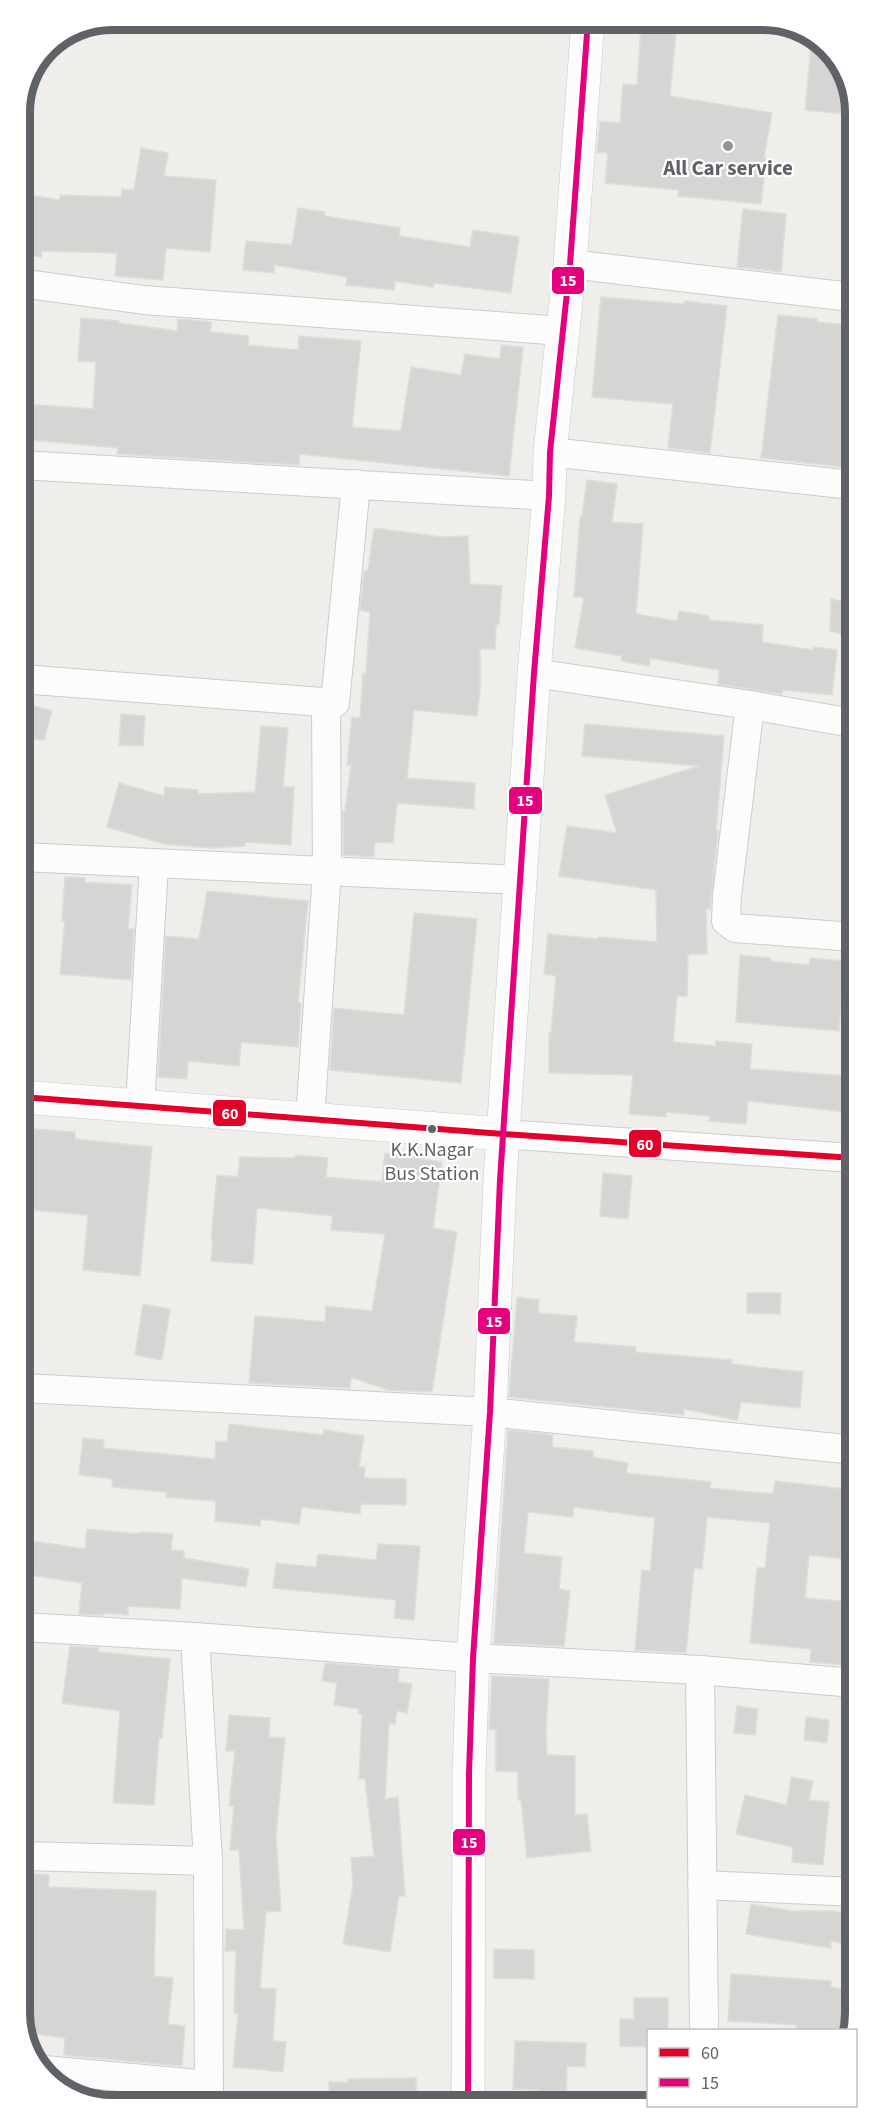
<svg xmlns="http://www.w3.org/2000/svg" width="875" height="2125" viewBox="0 0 875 2125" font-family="'Source Sans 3',sans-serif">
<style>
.building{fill:#d6d5d3;stroke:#deddd9;stroke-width:1.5}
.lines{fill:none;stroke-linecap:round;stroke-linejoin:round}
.street-casing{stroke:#cbcccc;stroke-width:30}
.secondary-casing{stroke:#cacacb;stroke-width:34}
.street{stroke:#fdfcfc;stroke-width:28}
.secondary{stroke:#fdfcfc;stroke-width:33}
.bus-1-casing{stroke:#fff;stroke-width:10}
.bus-2-casing{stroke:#fff;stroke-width:10}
.bus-1{stroke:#e4002b;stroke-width:6}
.bus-2{stroke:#e5007d;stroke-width:6}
.poi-dot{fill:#919496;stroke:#fff;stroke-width:2}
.bus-dot{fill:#5f6368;stroke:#fff;stroke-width:2}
.labels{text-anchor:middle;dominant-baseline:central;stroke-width:4.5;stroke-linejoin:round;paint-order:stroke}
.bus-label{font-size:20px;fill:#5f6368;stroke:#fff}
.poi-label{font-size:21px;font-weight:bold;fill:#5f6368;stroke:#fff}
.rim{fill:none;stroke:#5f6368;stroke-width:8}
.line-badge{stroke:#fff;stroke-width:2}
.badge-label{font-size:16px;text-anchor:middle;font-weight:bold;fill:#fff}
</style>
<rect width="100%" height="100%" fill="#efeeea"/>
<path class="building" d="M641 28 676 31 670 96 772 113 764 158H766L761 204 678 196 679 190 605 183 608 153 597 152 600 121 620 123 623 84 637 85Z
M812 36 820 39 850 81 847 114 805 110Z
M141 148 168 153 164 176 216 180 210 252 166 248 163 280 115 276 117 253 42 251 41 257 20 254V208L28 209 30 195 60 200V195L121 197 122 189 134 190Z
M298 208 325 212 324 216 400 228 399 236 470 247 473 230 519 237 511 293 434 283 433 287 395 281 394 290 346 285 347 277 274 265V273L243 270 246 241 292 245Z
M743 209 786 214 781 272 737 267Z
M601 297 684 304 685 301 727 306 710 453 668 448 673 404 592 397Z
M778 315 817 319V322L851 325 852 468 761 458Z
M81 318 119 321V323L177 331 178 319 212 322 210 332 249 336 248 345 298 350 299 336 361 341 352 427 401 431 411 367 461 375 465 354 500 359 501 345 523 347 509 476 300 454 299 465 117 454 118 448 22 439 25 404 93 409 96 362 78 361Z
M587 480 617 484 612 522 643 524 636 614 677 621 679 611 709 616V620L763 625 762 642 813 650 814 647 837 650 832 695 783 690 782 694 718 684 719 670 650 658 649 666 621 661 622 656 575 648 584 597H574L580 517H582Z
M374 528 441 537 468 536 470 584 502 586 499 624H496L495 649H480V690L477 716 414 710 407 778 475 783 474 809 397 803 393 843 375 842 374 857 343 855V811L345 812 351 765H347L352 717 360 718 363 673 366 674 370 612 360 610 364 571H368Z
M831 599 852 603V637L830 631Z
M28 704 52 711 44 740 21 738V728Z
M121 714 145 716 143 746 119 745Z
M585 724 724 736 716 831H718L710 909 706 908 707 954H688L687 996H677L673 1042 716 1046V1041L752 1044 750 1069 848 1076 844 1112 748 1101 746 1124 709 1121 710 1116 666 1112V1117L629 1114 633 1075 549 1073V1033H551L556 976 544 974 548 934 598 939 599 937 657 942 656 890 559 876 567 826 617 833 605 795 699 766 582 756Z
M261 726 288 728 283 787H294L291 845 245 842V846L211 848 164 844 107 827 119 783 164 796 165 787 198 790V794L255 792Z
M65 877 85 878V882L132 885 128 929H134L131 980 60 974 65 921H62Z
M207 891 308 901 298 1003H301L298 1047 241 1042 239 1066 188 1061 187 1079 158 1077 166 936 199 939Z
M414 913 477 919 461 1083 330 1070 334 1008 404 1015Z
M740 955 770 958V961L809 965 810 958 844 961 839 1031 736 1022Z
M32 1129 75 1132V1139L152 1147 140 1276 83 1270 88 1215 22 1209V1155L30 1156Z
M385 1153 442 1162 433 1228 457 1232 432 1392 388 1390 351 1377 350 1388 249 1383 255 1316 325 1322 326 1306 372 1311 385 1234 331 1230 333 1216 257 1208 253 1264 211 1261 213 1241H211L217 1175 238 1177 240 1157 295 1158 296 1155 328 1158 326 1177 382 1182Z
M603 1173 632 1176 628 1219 600 1216Z
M747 1293H781L780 1314 747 1313Z
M517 1297 539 1300 538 1313 577 1316 574 1342 636 1347 635 1352 732 1360 731 1364 803 1372 800 1408 741 1402 737 1420 684 1409V1415L509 1397Z
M143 1304 170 1309 162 1360 135 1355Z
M229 1424 323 1435 324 1430 364 1436 359 1467H365L364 1478 406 1479V1505L361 1504 360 1514 302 1507 299 1524 261 1519 260 1526 215 1521 216 1501 166 1497 167 1492 112 1487 113 1479 79 1475 83 1438 104 1440 103 1448 215 1459 216 1441 227 1442Z
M508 1430 553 1435 552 1447 593 1451V1457L628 1463 626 1473 711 1482 710 1488 773 1494 775 1481 854 1490V1560L809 1555 805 1598 851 1602 846 1665 810 1662 811 1649 750 1643 757 1568H765L770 1523 707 1517 702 1569 694 1568 686 1653 635 1650 642 1570 650 1571 655 1518 574 1507 573 1517 528 1512 524 1553 562 1557 559 1589 570 1591 564 1646 494 1643Z
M87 1529 139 1534 140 1532 173 1534 171 1550 184 1551V1558L249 1569 246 1587 182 1578 180 1609 128 1606V1615L104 1613 103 1615 79 1614 82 1583 23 1574V1560L26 1540 85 1549Z
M378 1544 420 1546 414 1620 394 1618 396 1600 273 1588 276 1563 316 1567 318 1554 376 1560Z
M70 1646 98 1648V1652L170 1659 162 1738 159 1737 154 1805 113 1803 120 1711 62 1703Z
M325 1663 399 1669 398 1682 412 1684 407 1713 397 1711 395 1724 389 1723 385 1799 398 1797 405 1896H399L390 1952 343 1944 353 1885 351 1858 374 1856 365 1779H359L362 1714 358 1713 359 1709 334 1705 337 1683 322 1681Z
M492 1676 549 1679 546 1728 547 1755 575 1756V1815L587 1814 591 1851 527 1858 521 1800H518V1772L496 1771V1730L489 1729Z
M737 1706 758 1709 755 1735 734 1733Z
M229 1715 270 1718 269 1737 285 1738 276 1835 281 1911 266 1912 260 1988 276 1989 273 2041 286 2042 283 2072 233 2067 238 2014 234 2013 236 1951H225L226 1929 244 1930 239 1850H230L234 1806H229L235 1751H226Z
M806 1717 829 1720 827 1743 804 1740Z
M791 1777 813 1781 809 1800 829 1802 823 1865 792 1862 793 1847 736 1834 745 1795 787 1805Z
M24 1873 49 1875 48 1887 156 1891 154 1976 173 1978 168 2024 185 2026 182 2066 64 2055 65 2038 24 2032Z
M751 1904 792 1911H834L855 1915V1945L831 1941V1948L746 1934Z
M494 1949 534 1950V1979L494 1978Z
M731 1974 831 1981V1987L855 1991V2014L850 2031H796L797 2025 728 2021Z
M634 1998H668V2031H648V2047L620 2046V2019H634Z
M515 2041 586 2043 585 2067 567 2066 566 2102H538L540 2090 513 2089Z
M416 2078V2103L329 2104V2082H348V2079Z
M113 2093 179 2099 178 2105H112Z"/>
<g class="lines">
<defs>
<path id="street" d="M570 264 851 297
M20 283 144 300 563 331
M550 452 852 485
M21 465 549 496
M534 673 750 705 852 723
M21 679 335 703 356 484
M750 705 727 896 726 921 735 928 853 937
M21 857 521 880
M140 1106 154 864
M310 1119 327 872 326 703
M503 1134 853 1158
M23 1388 490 1412 854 1450
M23 1627 195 1637 473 1658 700 1670 855 1683
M195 1637 208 1861 209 2105
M700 1670 704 2030
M24 1856 208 1861
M702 1885 855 1892
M44 2070 209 2085"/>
<path id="secondary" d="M22 1097 503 1134
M468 2103 469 1773 473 1658 490 1412 500 1180 534 673 549 496 550 452 570 264 588 20"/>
</defs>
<use href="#street" class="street-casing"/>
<use href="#secondary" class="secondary-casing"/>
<use href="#street" class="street"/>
<use href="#secondary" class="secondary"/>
<defs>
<path id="bus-1" d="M22 1097 503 1134 853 1158"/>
<path id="bus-2" d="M468 2103 469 1773 473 1658 490 1412 500 1180 534 673 549 496 550 452 570 264 588 20"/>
</defs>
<use href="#bus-1" class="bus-1-casing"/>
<use href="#bus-2" class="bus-2-casing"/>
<use href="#bus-1" class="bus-1"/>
<use href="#bus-2" class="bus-2"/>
</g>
<circle class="poi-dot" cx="728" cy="146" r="6"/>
<circle class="bus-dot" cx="432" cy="1129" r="5"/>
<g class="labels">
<g class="bus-label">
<text x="432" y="1150">K.K.Nagar<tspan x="432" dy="24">Bus Station</tspan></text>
</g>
<g class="poi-label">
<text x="728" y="168">All Car service</text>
</g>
</g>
<path d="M0 0H875V2125H0ZM112 30H763A82 82 0 0 1 845 112V2013A82 82 0 0 1 763 2095H112A82 82 0 0 1 30 2013V112A82 82 0 0 1 112 30Z" fill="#fff" fill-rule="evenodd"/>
<path class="rim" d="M112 30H763A82 82 0 0 1 845 112V2013A82 82 0 0 1 763 2095H112A82 82 0 0 1 30 2013V112A82 82 0 0 1 112 30Z"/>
<g class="line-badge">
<rect x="551" y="266" width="34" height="29" rx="6" fill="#e5007d"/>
<rect x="508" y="786" width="35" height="29" rx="6" fill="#e5007d"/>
<rect x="212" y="1099" width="35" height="28" rx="6" fill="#e4002b"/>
<rect x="628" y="1129" width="34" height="29" rx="6" fill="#e4002b"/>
<rect x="477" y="1307" width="34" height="28" rx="6" fill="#e5007d"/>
<rect x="452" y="1828" width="34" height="28" rx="6" fill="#e5007d"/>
</g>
<g class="badge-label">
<text x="568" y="286">15</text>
<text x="525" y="806">15</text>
<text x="230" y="1119">60</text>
<text x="645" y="1150">60</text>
<text x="494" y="1327">15</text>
<text x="469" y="1848">15</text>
</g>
<rect x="647" y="2029" width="210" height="78" fill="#ffffff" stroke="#bfc1c3" stroke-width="1.5"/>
<rect x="659" y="2048" width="30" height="9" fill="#e4002b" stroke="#bfc1c3" stroke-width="1.5"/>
<text x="701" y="2059" font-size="18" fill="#5f6368">60</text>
<rect x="659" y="2078" width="30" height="9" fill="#e5007d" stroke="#bfc1c3" stroke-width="1.5"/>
<text x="701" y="2089" font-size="18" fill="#5f6368">15</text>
</svg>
